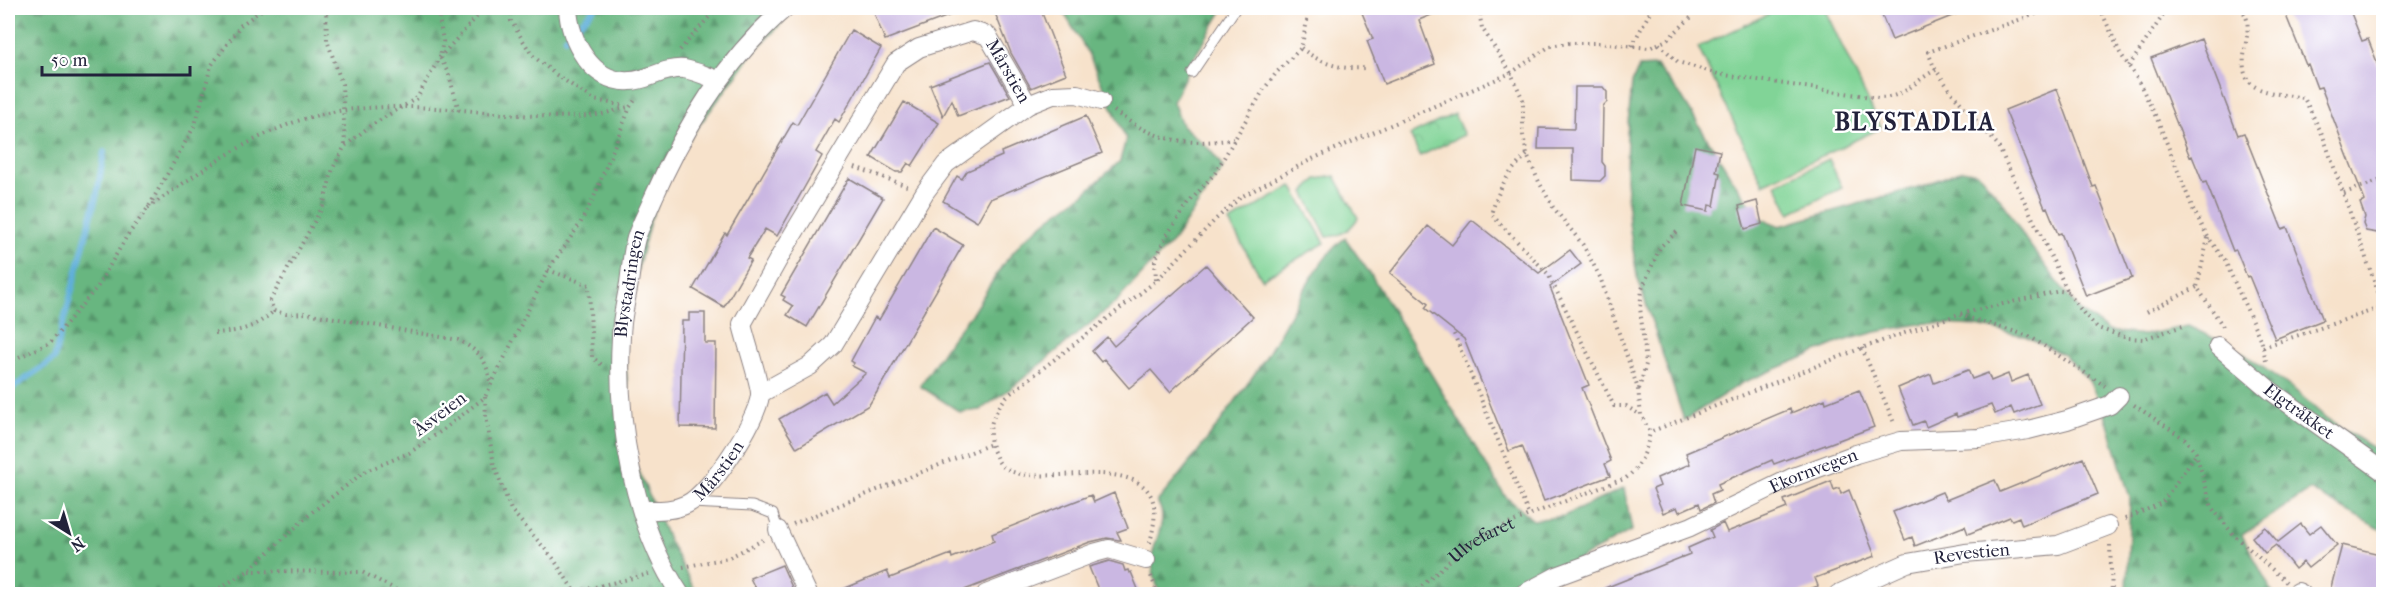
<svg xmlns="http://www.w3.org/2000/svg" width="2391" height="602" viewBox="0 0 2391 602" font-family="'IM FELL French Canon',serif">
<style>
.forest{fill:url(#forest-firs);stroke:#456c5e;stroke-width:1.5}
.park{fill:url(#park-crowns);stroke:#527b69;stroke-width:1.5}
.pitch{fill:#81d497;stroke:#527b69;stroke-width:1.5}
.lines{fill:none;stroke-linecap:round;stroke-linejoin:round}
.stream{stroke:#5eafd9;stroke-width:6}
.building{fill:#cab7e2}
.service-casing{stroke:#8c8283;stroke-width:11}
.minor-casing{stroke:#8c8283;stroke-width:20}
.path{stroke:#8c8283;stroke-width:4;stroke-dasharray:1.5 4.5;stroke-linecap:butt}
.service{stroke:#fff;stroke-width:9}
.minor{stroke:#fff;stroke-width:18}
.labels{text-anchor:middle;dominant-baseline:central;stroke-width:5;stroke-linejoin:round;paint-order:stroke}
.street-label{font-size:18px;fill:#22223b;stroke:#fff}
.district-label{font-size:24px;font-weight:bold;letter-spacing:1.5px;fill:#22223b;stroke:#fff}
</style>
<defs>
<pattern id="forest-firs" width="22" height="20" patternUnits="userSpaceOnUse" patternTransform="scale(1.5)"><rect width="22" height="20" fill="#68b680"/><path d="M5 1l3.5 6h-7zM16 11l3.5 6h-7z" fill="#55946a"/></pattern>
<pattern id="park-crowns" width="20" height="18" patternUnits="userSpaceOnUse" patternTransform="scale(1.5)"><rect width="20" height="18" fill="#81d497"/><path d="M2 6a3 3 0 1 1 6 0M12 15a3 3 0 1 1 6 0" fill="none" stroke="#6fb683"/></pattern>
</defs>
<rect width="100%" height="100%" fill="#fff"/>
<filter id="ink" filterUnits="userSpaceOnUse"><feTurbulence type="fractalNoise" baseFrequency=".0167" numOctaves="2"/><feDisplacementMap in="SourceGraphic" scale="12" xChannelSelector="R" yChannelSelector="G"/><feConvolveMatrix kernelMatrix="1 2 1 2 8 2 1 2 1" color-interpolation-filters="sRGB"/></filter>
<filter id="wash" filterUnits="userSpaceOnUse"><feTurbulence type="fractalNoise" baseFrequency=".008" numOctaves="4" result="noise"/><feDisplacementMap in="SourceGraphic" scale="24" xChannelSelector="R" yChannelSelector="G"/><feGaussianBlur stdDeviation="1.35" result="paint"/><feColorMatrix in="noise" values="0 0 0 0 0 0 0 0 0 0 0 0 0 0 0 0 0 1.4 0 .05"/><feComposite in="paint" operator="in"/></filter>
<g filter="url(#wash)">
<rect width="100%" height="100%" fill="#f7e2cb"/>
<path class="forest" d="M8 8H796L753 53 684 146 650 221 623 327 633 458 668 539 697 594H8Z
M1061 8H1224L1193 59 1173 102 1182 125 1211 151 1223 168 1173 241 1115 303 1014 386 980 410 960 412 920 386 951 339 973 312 1002 266 1023 240 1051 217 1085 193 1120 161 1126 139 1088 53Z
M1656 66 1681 96 1734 182 1760 218 1780 226 1925 185 1962 170 1978 173 2003 202 2026 240 2078 309 2108 331 2144 335 2188 326 2237 349 2296 391 2326 418 2383 454V531L2310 490 2242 535 2273 594H2127L2130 498 2105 414 2089 381 2064 355 2025 336 1977 326 1925 323 1876 332 1843 341 1742 383 1684 420 1637 276 1629 223 1626 178 1627 134 1632 83 1639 67Z
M1345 238 1371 275 1505 496 1533 520 1564 516 1624 488 1632 530 1517 594H1159C1157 584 1152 572 1152 562 1151 542 1171 521 1157 502 1195 458 1229 411 1262 363 1284 330 1315 259 1345 238Z"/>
<path class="park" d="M1454 114 1464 135 1420 156 1410 135Z"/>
<path class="pitch" d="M1781 8H1824L1881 128 1763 184 1698 47Z
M1829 159 1842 188 1790 213 1776 184Z
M1335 176 1358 218C1350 230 1342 236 1327 237L1304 192 1317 179Z
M1292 186 1325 243 1262 279 1229 222Z"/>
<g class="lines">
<path class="stream" d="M565 38 595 8
M8 391 54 359 97 194 104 152"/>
</g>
<g id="blocks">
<path class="building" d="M872 8H967V9L885 40Z
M993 8H1040L1066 74 1031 88 1011 53Z
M1360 8H1448L1419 20 1435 64 1384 84 1367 41 1373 39Z
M1879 8H1972L1892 40Z
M2283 8H2349L2362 41 2368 39 2384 80V234L2366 231 2363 224 2365 217 2360 203 2365 201 2321 87 2317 88 2308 64 2306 65Z
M851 30 881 48 839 122 835 119 816 152 822 156 777 236 765 229 747 258 751 260 724 307 693 289 725 233 727 235 793 122 797 125Z
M2201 39 2238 135 2244 133 2282 229 2287 227 2323 320 2275 339 2249 276 2247 277 2236 250 2233 251 2206 182 2203 183 2192 156 2190 157 2151 58Z
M990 62 1010 96 958 116 952 100 943 116 930 85Z
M1575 87H1603L1607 92V102L1603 106 1602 162 1605 166V176L1600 181 1573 180V149H1538L1539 128 1574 129Z
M2057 89 2093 187 2096 186 2132 278 2086 296 2061 233 2058 234 2047 207 2045 208 2005 110Z
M904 102 939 123 912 166 908 163 902 172H896L871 157Z
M1086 116 1102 153 990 199 977 222 943 201 957 176 962 179 967 171 1002 156 1001 152Z
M1695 146 1720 151 1716 172 1720 173 1714 206 1709 205 1708 211 1683 206Z
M849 178 883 198 807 327 787 315 793 306 783 300 785 297 781 295Z
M1757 201 1762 224 1745 229 1739 206Z
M1472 220 1539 273 1570 250 1581 264 1550 287 1589 385 1582 388 1611 461 1605 464 1610 476 1544 501 1522 446 1509 451 1464 339 1425 308 1428 304 1390 273 1428 226 1452 245Z
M933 227 963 245 877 392 869 405 797 448 779 419 825 392 832 403 866 373 852 366 854 363 851 361 875 317 879 320Z
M1206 265 1253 317 1170 392 1151 370 1129 388 1104 359 1101 362 1092 351 1107 337 1114 346Z
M689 313H705V343H716L715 428 680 427 682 321H689Z
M1968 370 1972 379 1988 373 1991 381 2008 374 2011 382 2028 375 2040 404 2014 414 2011 407 1995 414 1991 405 1957 417 1956 414 1926 427 1924 421 1913 425 1898 388 1931 374 1934 383Z
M1859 390 1874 427 1774 464 1772 460 1718 484 1720 490 1711 494 1714 503 1701 509 1699 503 1679 512 1677 507 1663 513 1653 489 1660 486 1657 478 1690 464 1686 453 1790 409 1791 413 1825 399 1826 403Z
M2083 458 2098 494 2022 525 2019 517 2012 520 2010 517 1968 534 1965 526 1915 546 1912 537 1905 540 1893 512 1942 492 1946 500 1995 480 2000 492Z
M1831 481 1834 490 1839 488 1841 494 1849 490 1875 556 1815 578 1818 586 1796 594H1590L1690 554 1688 548 1713 537 1710 530 1723 523 1727 532 1755 521 1787 508 1784 500Z
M1114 493 1128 528 1117 532 1121 540H1119L1107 538 1090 542 954 594H831L887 571 890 578 951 554 952 558 994 541 992 534 1091 495 1094 502Z
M2301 524 2309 534 2321 525 2337 545 2308 568 2303 562 2295 569 2276 545 2265 553 2252 537 2265 527 2278 542Z
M2342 545 2384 555V594H2345L2330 591Z
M1109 561 1123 565 1125 571 1128 570 1129 573 1131 572 1140 594H1100L1089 567Z
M782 565 795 594H758L750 578Z"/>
</g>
</g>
<g filter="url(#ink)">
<use href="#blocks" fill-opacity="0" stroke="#8c8283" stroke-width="1.5"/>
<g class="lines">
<defs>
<path id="service" d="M1192 73 1236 8
M691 503 752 506 773 514 778 530"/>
<g id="minor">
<path d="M568 8C569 40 592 84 630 81 647 81 664 67 684 69 696 71 708 77 719 80"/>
<path id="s2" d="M2218 346 2271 391 2384 472"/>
<path d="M761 393 810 366 833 345 925 192 946 164 1028 105 1053 95 1077 94 1101 101"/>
<path id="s3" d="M642 510C658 510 673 511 687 504 710 493 758 420 760 395 761 385 745 339 742 324L783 251 896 63 919 48 973 31 988 36 1028 105"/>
<path d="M778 530 808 594"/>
<path d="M2298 592 2302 594"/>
<path id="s4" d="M680 594C633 523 616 421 621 337 621 319 626 301 629 283 631 269 632 252 636 238 640 226 647 213 652 201 683 130 726 59 785 8"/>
<path d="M986 594 1094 553 1109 549 1146 560"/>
<path id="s5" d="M1523 594 1557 576 1690 527 1791 478 1856 454 1901 441 1979 438 2028 430 2067 420 2110 405 2119 396"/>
<path id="s6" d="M1838 594 1907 563 1965 553 2058 545 2108 526"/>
</g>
</defs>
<use href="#service" class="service-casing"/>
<use href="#minor" class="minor-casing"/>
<g class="path">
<path d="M326 8 327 40 342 84 345 146"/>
<path d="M447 8 446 11 439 18 443 41 440 57 449 75 459 111"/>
<path d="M485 8 440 57 417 98 370 126 345 146 333 168 323 206 270 301 274 311 286 314 306 313 458 340C479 351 487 359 490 383"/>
<path d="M511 8V21L532 55 555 74 594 100 626 106"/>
<path d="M1481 8 1480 17 1482 28 1511 73 1523 100V135L1527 155 1539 182 1553 207 1583 245 1600 277 1638 389 1641 415 1650 432 1862 348 1959 314 2060 291 2068 292"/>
<path d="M2053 8 1928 52 1934 67 1952 93 1997 144 2068 292 2084 314 2098 328 2127 338 2143 339 2183 326"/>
<path d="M2100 8 2120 53 2138 80 2158 121 2193 209 2208 237 2225 261 2262 343 2266 361"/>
<path d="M2240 8C2243 11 2246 15 2247 20 2251 40 2233 71 2254 86 2266 94 2289 95 2304 98L2323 136 2384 309"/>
<path d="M1659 44 1678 62 1718 74 1878 98C1906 98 1913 81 1936 70"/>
<path d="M1632 46 1652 8"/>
<path d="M1301 48C1320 63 1340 70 1365 68"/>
<path d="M680 50 717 8"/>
<path d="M2129 66 2168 8"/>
<path d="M1114 111C1157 142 1184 146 1236 139"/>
<path d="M1527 155C1506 174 1500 187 1491 214L1548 274 1614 406H1626L1640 415"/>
<path d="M855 167 907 186"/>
<path d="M2344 193 2384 179"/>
<path d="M148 208C197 173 249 136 307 118 337 109 371 107 402 107 465 107 526 120 589 116 602 115 616 110 629 107"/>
<path d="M2208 238 2197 287 2224 328"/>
<path d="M548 270 589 285 592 357 602 365"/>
<path d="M1156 280 1155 261 1166 236 1192 199 1215 173 1264 89 1277 72 1301 48 1310 8"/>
<path d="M2147 312 2197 287"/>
<path d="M1960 315 2029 336 2105 386"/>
<path d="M215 333C242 331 253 329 274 311"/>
<path d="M1454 334 1529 515 1626 478C1642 465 1646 452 1650 432"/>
<path d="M2263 347 2383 307"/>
<path d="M1862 348 1895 425"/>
<path d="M8 362 50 343 98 286 127 236 148 208 195 125 211 66 241 25 264 8"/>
<path d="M1639 389 1646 364 1640 307 1642 289 1660 247 1679 230"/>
<path d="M485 397 486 417 494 465 511 510 553 558 576 594"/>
<path d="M2134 405 2185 439 2196 453 2212 508 2233 534 2286 582"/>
<path d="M2125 519 2162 503 2196 454"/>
<path d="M793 524 991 444"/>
<path d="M1150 543C1155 521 1161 495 1137 482 1099 462 1028 488 1002 466 997 461 996 456 993 450 985 428 994 413 1007 396L1156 281 1216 219 1241 197 1312 159 1511 73 1550 46 1569 43H1598L1649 48 1667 40 1701 8"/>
<path d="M2110 545 2112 594"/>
<path d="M683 567 728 558 763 540"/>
<path d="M249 571 362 572 404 594"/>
<path d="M1151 576 1158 594"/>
<path d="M203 594 218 589 248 571 311 513 364 472 409 453 440 432 485 397 548 270 580 224 594 197 630 107 635 100"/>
<path d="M566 594 649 574"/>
<path id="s1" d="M1413 594 1464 548 1484 535 1529 515"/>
</g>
<use href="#service" class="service"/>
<use href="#minor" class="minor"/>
</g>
</g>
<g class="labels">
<g class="street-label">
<text stroke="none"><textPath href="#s3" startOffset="696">Mårstien</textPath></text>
<text stroke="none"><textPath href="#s4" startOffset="322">Blystadringen</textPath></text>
<text stroke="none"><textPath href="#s2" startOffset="104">Elgtråkket</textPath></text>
<text transform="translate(440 414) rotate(-37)">Åsveien</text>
<text stroke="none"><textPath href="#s3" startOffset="92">Mårstien</textPath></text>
<text stroke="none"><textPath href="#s5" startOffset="316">Ekornvegen</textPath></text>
<text stroke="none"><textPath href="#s1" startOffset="88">Ulvefaret</textPath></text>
<text stroke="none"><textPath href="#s6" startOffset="141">Revestien</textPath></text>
</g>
<g class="district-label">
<text x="1915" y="122">BLYSTADLIA</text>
</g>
</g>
<rect width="2391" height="602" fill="none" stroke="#fff" stroke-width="30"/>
<g transform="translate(69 533) rotate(143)" stroke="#ffffff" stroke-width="4.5" paint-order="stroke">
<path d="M0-4.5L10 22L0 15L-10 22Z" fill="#22223b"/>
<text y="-9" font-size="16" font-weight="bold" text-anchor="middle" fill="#22223b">N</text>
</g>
<path d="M42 66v9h148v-9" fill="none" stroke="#22223b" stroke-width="3"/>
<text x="51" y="66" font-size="18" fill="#22223b" stroke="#ffffff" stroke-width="4.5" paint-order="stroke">50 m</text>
</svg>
